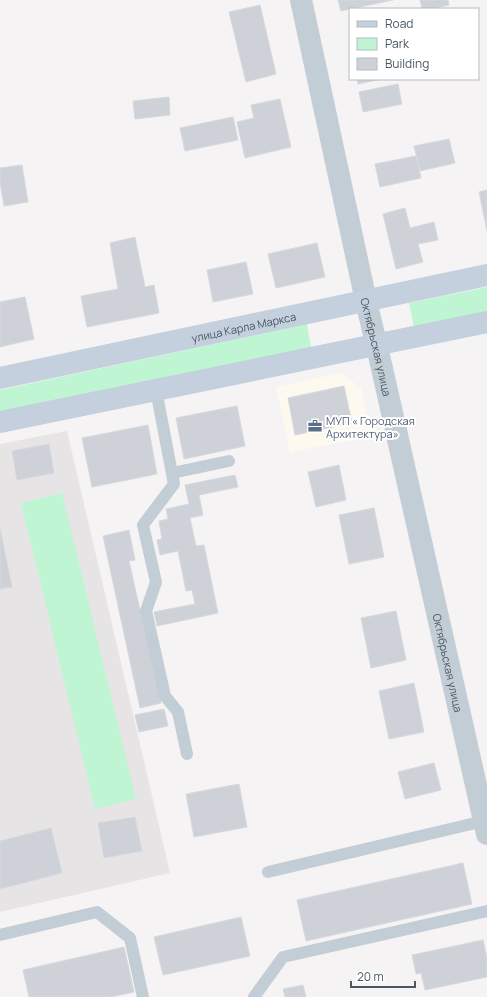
<svg xmlns="http://www.w3.org/2000/svg" width="487" height="997" viewBox="0 0 487 997" font-family="Manrope,sans-serif">
<style>
.commercial{fill:#fef9ee}
.education{fill:#e6e4e5}
.green{fill:#bff5d3}
.building{fill:#ced2d8;stroke:#d6d9de}
.lines{fill:none;stroke-linecap:round;stroke-linejoin:round}
.lane{stroke:#c3cdd5;stroke-width:12}
.street{stroke:#c3cdd5;stroke-width:22}
.secondary{stroke:#c4d0dd;stroke-width:22}
.labels{text-anchor:middle;dominant-baseline:central;stroke-width:4;stroke-linejoin:round;paint-order:stroke}
.street-label{font-size:11px;fill:#485763;stroke:#fff}
.service-label{font-size:11px;fill:#4e5e75;stroke:#fff;text-anchor:start}
</style>
<rect width="100%" height="100%" fill="#f5f3f3"/>
<path class="commercial" d="M341 373 361 388 372 437 290 452 276 387Z"/>
<path class="education" d="M67 431 170 873 0 912V444Z"/>
<path class="green" d="M487 287V313L414 328 409 303Z
M307 324 311 348 0 412V390Z
M62 493 136 799 95 809 21 503Z"/>
<path class="building" d="M338 0H393L341 11Z
M420 0H448L449 5 431 9H422Z
M260 5 276 74 246 82 229 12Z
M357 79H382L358 84Z
M398 84 402 104 363 112 359 92Z
M169 97 170 115 135 119 133 101Z
M280 99 291 147 245 158 237 122 254 118 251 105Z
M233 117 238 140 185 151 180 128Z
M449 139 455 163 420 171 414 146Z
M416 156 421 178 380 187 375 164Z
M22 165 28 202 4 206 0 182V168Z
M487 190V231L479 192Z
M405 208 410 228 434 222 438 240 418 244 423 262 396 269 383 214Z
M135 237 145 287 154 285 159 313 87 327 81 296 118 289 110 243Z
M317 243 325 277 276 288 268 254Z
M246 262 253 294 213 302 207 270Z
M25 297 34 339 0 347V302Z
M344 386 352 423 295 435 288 398Z
M237 406 245 446 184 459 176 418Z
M148 425 157 474 92 487 82 438Z
M49 444 54 473 17 480 12 451Z
M339 465 346 500 316 507 308 472Z
M235 475 238 487 199 495 203 515 190 518 196 546 204 545 218 613 157 626 154 612 195 604 192 590 186 591 178 551 160 555 157 540 162 539 159 521 168 519 166 509 189 504 185 485Z
M374 508 384 557 349 564 339 515Z
M0 528 12 587 0 589Z
M129 530 135 560 129 561 161 703 140 708 103 536Z
M396 611 406 660 371 668 361 618Z
M414 683 424 732 389 739 379 691Z
M164 709 168 726 139 732 135 715Z
M434 763 441 790 405 799 398 772Z
M239 784 247 827 194 837 186 794Z
M135 817 142 851 104 858 98 823Z
M51 828 62 873 0 889V841Z
M463 863 472 904 306 941 297 900Z
M241 917 250 956 163 975 154 937Z
M483 940 487 958V977L425 990 421 973 416 974 412 955Z
M124 947 134 992 111 997H29L23 970Z
M303 985 306 997H285L283 989Z"/>
<g class="lines">
<path class="lane" d="M156 390 174 484 143 525 156 582 146 611 165 696 178 712 187 754
M172 473 229 461
M268 872 484 821
M0 935 97 912 130 938 143 997
M254 997 283 957 487 911"/>
<path class="street" id="s1" d="M301 0 366 301 381 364 487 834"/>
<g class="secondary">
<path id="s2" d="M0 378 487 275"/>
<path d="M0 422 487 322"/>
</g>
</g>
<defs>
<symbol id="office-bare" viewBox="-9 -9 18 18"><path d="M-6-3h4V-5.5h4V-3h4V5H-6ZM-1-4.5V-3h2v-1.5ZM-6 0V1H6V0Z" fill="#5c6f8a" stroke="#fff" stroke-width="2.5" paint-order="stroke"/></symbol>
</defs>
<g fill-rule="evenodd">
<use href="#office-bare" x="305" y="416" width="20" height="20"/>
</g>
<g class="labels">
<g class="street-label">
<text stroke="none"><textPath href="#s2" startOffset="249">улица Карла Маркса</textPath></text>
<text stroke="none"><textPath href="#s1" startOffset="355">Октябрьская улица</textPath></text>
<text stroke="none"><textPath href="#s1" startOffset="679">Октябрьская улица</textPath></text>
</g>
<g class="service-label">
<text x="326" y="420">МУП « Городская<tspan x="326" dy="13">Архитектура»</tspan></text>
</g>
</g>
<rect x="349" y="8" width="130" height="72" fill="#ffffff" stroke="#b6bcc1"/>
<rect x="357" y="21" width="20" height="6" fill="#c4d0dd" stroke="#b6bcc1"/>
<text x="385" y="28" font-size="12" fill="#485763">Road</text>
<rect x="357" y="38" width="20" height="12" fill="#bff5d3" stroke="#b6bcc1"/>
<text x="385" y="48" font-size="12" fill="#485763">Park</text>
<rect x="357" y="58" width="20" height="12" fill="#ced2d8" stroke="#b6bcc1"/>
<text x="385" y="68" font-size="12" fill="#485763">Building</text>
<path d="M351 981v6h64v-6" fill="none" stroke="#485763" stroke-width="2"/>
<text x="357" y="981" font-size="12" fill="#485763" stroke="#ffffff" stroke-width="3" paint-order="stroke">20 m</text>
</svg>
